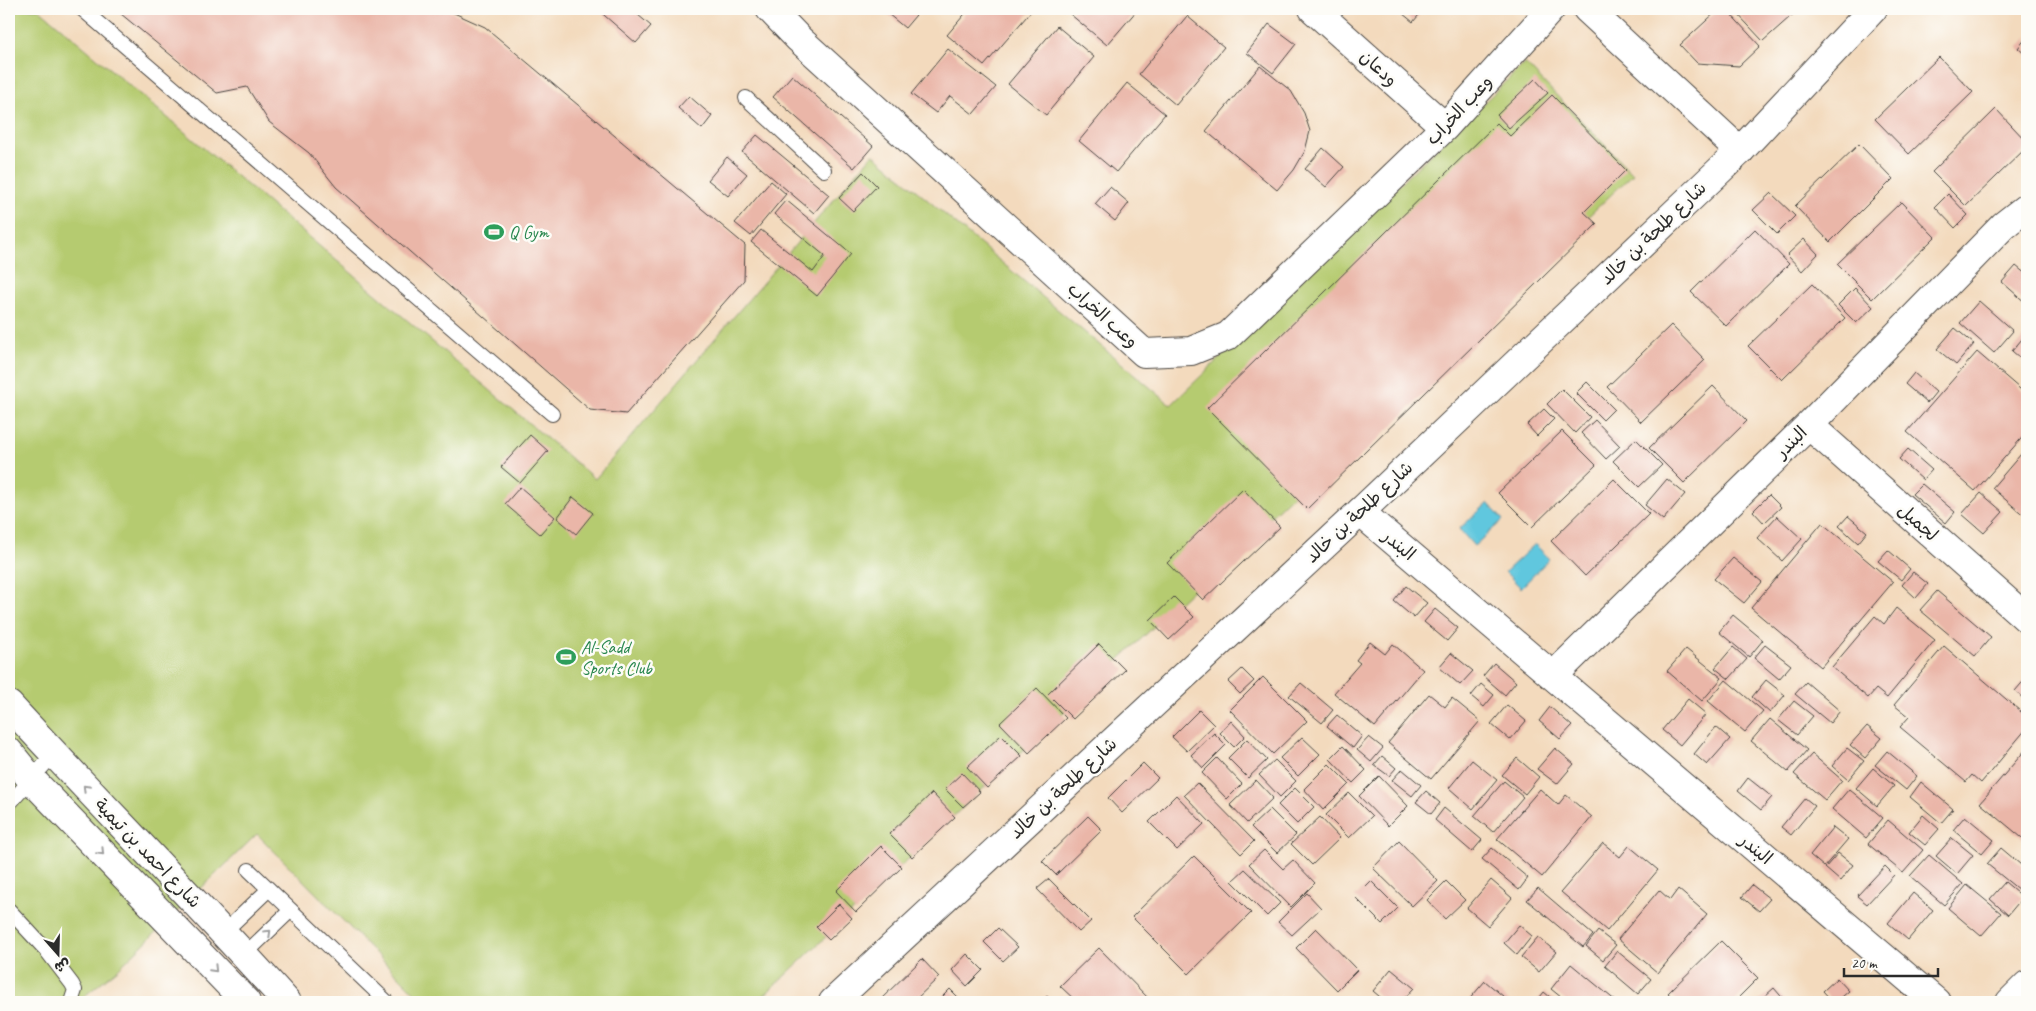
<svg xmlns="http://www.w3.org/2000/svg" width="2036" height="1011" viewBox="0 0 2036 1011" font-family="Caveat,'Playpen Sans Arabic',sans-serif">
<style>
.green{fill:#b5cb70;stroke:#707b4e}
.water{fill:#61c7de;stroke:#467984}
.building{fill:#eab6a8}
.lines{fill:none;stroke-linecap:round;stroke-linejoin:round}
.service-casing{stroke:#494541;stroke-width:16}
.minor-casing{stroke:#494541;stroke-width:30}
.tertiary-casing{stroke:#494541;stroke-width:30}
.service{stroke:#fff;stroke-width:14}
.minor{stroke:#fff;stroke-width:28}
.tertiary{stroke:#fff;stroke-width:28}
.oneway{stroke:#a0a0a0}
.labels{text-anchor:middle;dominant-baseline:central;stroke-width:5;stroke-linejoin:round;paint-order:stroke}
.street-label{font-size:18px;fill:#2b2b2b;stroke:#fdfcf7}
.leisure-label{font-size:18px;fill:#27864d;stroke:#fdfcf7;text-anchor:start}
</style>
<rect width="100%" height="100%" fill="#fdfcf7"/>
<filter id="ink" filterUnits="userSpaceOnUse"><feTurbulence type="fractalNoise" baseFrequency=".02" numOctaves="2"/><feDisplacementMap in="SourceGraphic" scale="10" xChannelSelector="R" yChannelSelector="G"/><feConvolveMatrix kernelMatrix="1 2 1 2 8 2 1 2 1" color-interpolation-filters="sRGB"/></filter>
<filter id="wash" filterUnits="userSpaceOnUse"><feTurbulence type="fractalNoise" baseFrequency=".0096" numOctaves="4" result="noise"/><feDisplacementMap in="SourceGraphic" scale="20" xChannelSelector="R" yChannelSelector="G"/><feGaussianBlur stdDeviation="1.12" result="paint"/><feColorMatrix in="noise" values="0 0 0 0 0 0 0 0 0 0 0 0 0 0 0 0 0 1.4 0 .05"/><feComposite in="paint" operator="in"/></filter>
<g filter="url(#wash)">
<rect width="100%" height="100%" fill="#f3dabd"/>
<path class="green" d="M9 9H39L595 479 873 154 1171 405 1525 63 1633 174 757 1002H424L257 834 118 969 77 1002H9Z"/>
<path class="water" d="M1488 503 1503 520 1474 546 1459 529Z
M1535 544 1549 559 1521 588 1505 572Z"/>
<g id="blocks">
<path class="building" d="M115 9H445L454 13 485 27 745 245 744 280 626 414 590 410 336 187 309 153 269 122 247 87 217 93Z
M597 9H631L651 26 636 43Z
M882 9H921L905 28Z
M969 9H1033L984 66 947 35Z
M1074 9H1138L1107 45 1070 14Z
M1397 9H1424L1413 22Z
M1719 9H1726L1760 46 1739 66 1697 63 1680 45Z
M1733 9H1799L1763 41Z
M1187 16 1224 47 1176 105 1139 74Z
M1269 24 1296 44 1273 73 1247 53Z
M1057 26 1094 57 1046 115 1008 84Z
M2027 37V56L2018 48Z
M948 49 996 87 973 114 950 96 936 113 911 94Z
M1939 57 1973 92 1909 154 1875 119Z
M1260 66 1291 91 1304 113 1310 131 1305 151 1294 170 1277 190 1206 131Z
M792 75 873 146 854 168 773 97Z
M1535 79 1548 93 1509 128 1497 115Z
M1127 83 1165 114 1116 172 1079 141Z
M1552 95 1626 170 1584 212 1597 224 1307 509 1207 408 1497 123 1510 136Z
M689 96 712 116 702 129 678 108Z
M1996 109 2027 142V147L1966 206 1932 172Z
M757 135 829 195 814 213 742 152Z
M1859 144 1893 179 1830 242 1795 206Z
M1323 148 1344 167 1326 187 1305 169Z
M727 157 747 174 728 196 708 180Z
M863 172 877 186 853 211 839 198Z
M771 181 786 194 751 236 735 223Z
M1110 187 1129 203 1115 221 1095 204Z
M1771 193 1795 216 1777 234 1753 210Z
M1948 194 1968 215 1955 228 1935 207Z
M786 200 851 254 817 296 751 242 761 230 813 272 825 256 774 214Z
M1901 202 1935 237 1872 299 1837 264Z
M1755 229 1789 264 1726 326 1691 292Z
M1804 239 1818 254 1802 271 1787 255Z
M2016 266 2027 275V304L2002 282Z
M1812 284 1845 318 1782 380 1748 346Z
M1855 288 1873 307 1856 323 1838 305Z
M1979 301 2013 331 1994 353 1960 323Z
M1671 325 1705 360 1641 422 1607 387Z
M1955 328 1974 344 1956 365 1937 349Z
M2027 333V364L2012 351Z
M1977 352 2027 395V432L1975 491 1907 432Z
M1914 373 1936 392 1927 403 1905 384Z
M1587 382 1614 409 1603 420 1576 393Z
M1713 386 1747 421 1684 483 1649 448Z
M1562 389 1590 417 1575 433 1547 404Z
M1544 409 1554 419 1537 436 1527 425Z
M1595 420 1620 446 1606 459 1581 433Z
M1562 431 1596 465 1532 527 1498 493Z
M530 435 548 451 520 483 501 467Z
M1636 439 1662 465 1639 487 1613 461Z
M2027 447V518L1992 488Z
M1908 449 1932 470 1923 480 1899 459Z
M1614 479 1649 514 1585 576 1551 541Z
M1667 479 1685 494 1663 520 1645 505Z
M1922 484 1955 512 1946 523 1912 494Z
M520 487 555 517 540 534 505 504Z
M1243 489 1280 527 1203 600 1167 563Z
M1981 493 2003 512 1984 533 1962 514Z
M1769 495 1781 507 1764 523 1753 511Z
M573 497 593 513 576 534 557 518Z
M1777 516 1802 539 1782 561 1757 538Z
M1848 516 1867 532 1858 543 1839 526Z
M1822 523 1893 582 1821 667 1751 608Z
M1888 550 1910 569 1901 580 1878 561Z
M1733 558 1762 582 1744 603 1714 579Z
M1913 572 1928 584 1916 598 1902 585Z
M1406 586 1427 603 1414 618 1394 601Z
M1937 591 1991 637 1975 656 1920 610Z
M1174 597 1194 617 1169 640 1150 620Z
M1896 608 1935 640 1887 698 1876 689 1868 698 1832 667 1875 616 1884 624Z
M1435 609 1458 628 1447 641 1424 622Z
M1733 615 1763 640 1749 657 1719 632Z
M1370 642 1385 654 1393 644 1423 670 1375 727 1334 693 1360 663 1356 660Z
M1099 644 1125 670 1073 719 1048 694Z
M1765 645 1791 665 1779 679 1754 658Z
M1944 646 2027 717V728L1981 783 1972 775 1966 782 1900 727 1909 717 1894 705Z
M1733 647 1747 659 1729 679 1715 668Z
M1686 649 1722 678 1702 701 1667 671Z
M1451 653 1473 671 1460 685 1439 667Z
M1494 663 1516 682 1505 695 1483 676Z
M1242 669 1254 681 1240 694 1228 682Z
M1263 677 1307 721 1273 754 1230 710Z
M2027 677V702L2015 691Z
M1726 680 1763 711 1745 732 1708 701Z
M1766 680 1785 695 1770 713 1752 697Z
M1806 682 1840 711 1830 723 1795 694Z
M1301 683 1333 710 1322 723 1289 696Z
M1481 684 1494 695 1484 707 1471 696Z
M1037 688 1066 718 1029 753 1000 723Z
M1429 694 1445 707 1452 698 1480 721 1431 779 1388 743Z
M1688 699 1706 714 1680 745 1662 730Z
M1794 701 1813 716 1797 735 1778 720Z
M1507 705 1526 721 1510 740 1491 724Z
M1550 707 1572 726 1560 739 1539 721Z
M1199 710 1214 725 1187 751 1172 737Z
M1337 715 1362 736 1353 748 1327 726Z
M1770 719 1807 750 1788 772 1751 741Z
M1231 721 1245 736 1234 747 1220 733Z
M1867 726 1882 738 1865 758 1850 745Z
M1716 727 1730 739 1707 765 1694 754Z
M1214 733 1226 745 1203 768 1191 755Z
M1001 735 1022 756 987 788 967 767Z
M1302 737 1320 754 1298 776 1280 758Z
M1369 737 1383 748 1371 762 1357 750Z
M1247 739 1267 760 1248 778 1228 758Z
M1343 746 1366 770 1353 783 1330 759Z
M1555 748 1574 764 1557 784 1537 769Z
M1847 748 1864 761 1848 780 1832 766Z
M2027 748V842L1980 803Z
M1887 751 1917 776 1906 790 1875 765Z
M1812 754 1842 780 1825 800 1794 774Z
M1382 756 1396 768 1389 776 1374 765Z
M1217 758 1242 784 1227 799 1202 773Z
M1517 758 1539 777 1525 794 1502 775Z
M1275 760 1296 781 1280 797 1259 775Z
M1472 760 1497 780 1473 809 1449 788Z
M1143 763 1158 778 1122 813 1108 798Z
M1329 764 1349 784 1323 810 1304 789Z
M1873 768 1894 786 1877 806 1856 788Z
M1402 769 1421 785 1412 796 1392 780Z
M962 773 980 792 963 807 945 789Z
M1379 776 1408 806 1388 826 1359 796Z
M1748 778 1772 797 1761 810 1738 791Z
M1256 780 1273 798 1247 823 1230 805Z
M1504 781 1523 797 1493 832 1474 816Z
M1921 782 1953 809 1941 823 1910 797Z
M1197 783 1254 841 1241 854 1184 795Z
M1295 788 1314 807 1297 824 1278 805Z
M1540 789 1558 805 1566 795 1592 817 1542 877 1497 839Z
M1849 789 1883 818 1866 838 1832 809Z
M1426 791 1440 803 1431 814 1416 802Z
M932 793 955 817 912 857 889 834Z
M1349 793 1372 816 1349 838 1326 815Z
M1176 795 1204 824 1177 850 1149 822Z
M1805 798 1815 806 1791 835 1781 827Z
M1444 808 1482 840 1472 852 1435 820Z
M1270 809 1296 835 1277 853 1251 827Z
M1923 815 1939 829 1925 845 1909 832Z
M1088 816 1102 830 1056 875 1042 861Z
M1965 816 1994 840 1982 854 1953 830Z
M1320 817 1340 838 1312 865 1291 844Z
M1888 820 1923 850 1903 873 1868 844Z
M1833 827 1848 839 1824 867 1810 855Z
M1952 838 1973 855 1957 874 1936 856Z
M1399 841 1438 881 1412 906 1373 868Z
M1603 843 1620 857 1629 846 1658 870 1607 931 1561 892Z
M881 846 902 867 856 912 836 891Z
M1492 848 1528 878 1519 890 1482 859Z
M2001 848 2027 870V880L2019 890 1987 864Z
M1264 850 1283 869 1293 860 1315 883 1291 907 1249 864Z
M1838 853 1853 865 1840 881 1825 868Z
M1929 855 1963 884 1944 905 1910 876Z
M1194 856 1251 913 1189 974 1132 917Z
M1885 866 1894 875 1867 904 1857 896Z
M1245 869 1280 903 1267 916 1232 881Z
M1049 879 1091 921 1079 932 1037 889Z
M1491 880 1512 898 1488 926 1467 908Z
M1371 881 1398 908 1382 924 1355 897Z
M1446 881 1465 900 1445 919 1427 900Z
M2005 882 2023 897 2008 915 1990 899Z
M1752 885 1770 899 1759 911 1742 897Z
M1967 885 2001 913 1981 936 1948 908Z
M1538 888 1593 935 1583 947 1527 900Z
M1678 889 1707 914 1658 973 1618 939 1659 890 1670 900Z
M1307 893 1321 908 1292 935 1278 922Z
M1913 893 1933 910 1908 940 1888 923Z
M839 904 852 918 829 940 816 927Z
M1519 925 1532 936 1517 955 1504 943Z
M998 928 1018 947 1003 961 984 942Z
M1316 928 1357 970 1337 990 1296 948Z
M1598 931 1616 945 1603 960 1586 946Z
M1538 937 1556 952 1539 972 1521 957Z
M1721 941 1758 978 1734 1002H1677L1668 993Z
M1099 948 1152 1002H1077L1060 986Z
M1617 951 1651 979 1638 994 1605 966Z
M967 954 983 970 967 986 952 970Z
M922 959 939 977 913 1002H878Z
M1571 964 1617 1002H1567L1551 989Z
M1391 969 1414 988 1401 1002H1386L1373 991Z
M1837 978 1849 991 1836 1002H1833L1823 991Z
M1485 981 1510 1002H1467Z
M1774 988 1786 1002H1758Z
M950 989 963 1002H937Z
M1544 992 1556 1002H1536Z
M1047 996 1053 1002H1041Z"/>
</g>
</g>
<g filter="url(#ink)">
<use href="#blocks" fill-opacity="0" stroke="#494541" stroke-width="1"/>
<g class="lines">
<defs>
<path id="service" d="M82 9 552 414
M746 98 824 170
M9 804 53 755
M249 870 387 1002
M9 910 46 950 72 984 75 990 71 1002
M224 932 269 889
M244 955 291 910"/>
<path id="minor" d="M770 9 799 39 1144 353 1191 351 1228 336 1445 127 1551 9
M1313 9 1445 127
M1587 9 1740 151
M1809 425 2027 619
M1360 512 1936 1002
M1553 676 1809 425 2004 225 2027 207
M2010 1002 2027 985"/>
<path id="tertiary" d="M9 705C101 805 196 901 287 1002
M9 752 31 779 246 1002
M833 1002 1360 512 1740 151 1873 9"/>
</defs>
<use href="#service" class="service-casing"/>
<use href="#minor" class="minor-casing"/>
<use href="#tertiary" class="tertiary-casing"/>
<use href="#service" class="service"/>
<use href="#minor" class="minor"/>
<use href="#tertiary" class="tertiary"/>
</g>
<defs><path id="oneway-chevron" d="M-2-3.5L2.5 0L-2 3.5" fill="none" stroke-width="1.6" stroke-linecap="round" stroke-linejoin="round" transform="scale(1.25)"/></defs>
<g class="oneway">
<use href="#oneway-chevron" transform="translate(86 788) rotate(-134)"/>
<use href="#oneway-chevron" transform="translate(101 852) rotate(46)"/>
<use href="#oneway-chevron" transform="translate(268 933) rotate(-44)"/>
<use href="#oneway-chevron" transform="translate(214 969) rotate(46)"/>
</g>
</g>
<defs>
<symbol id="stadium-bare" viewBox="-9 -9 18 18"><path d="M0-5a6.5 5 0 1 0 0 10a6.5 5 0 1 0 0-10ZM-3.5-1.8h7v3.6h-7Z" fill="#2e9e5b" stroke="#fdfcf7" stroke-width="2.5" paint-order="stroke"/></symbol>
</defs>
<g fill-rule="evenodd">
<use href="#stadium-bare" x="480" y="218" width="28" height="28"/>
<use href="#stadium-bare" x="552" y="643" width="28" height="28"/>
</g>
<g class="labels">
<g class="street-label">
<text transform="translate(1379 68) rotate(42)">ودعان</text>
<text transform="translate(1459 110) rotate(-47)">وعب الخراب</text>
<text transform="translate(1653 233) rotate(-44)">شارع طلحة بن خالد</text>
<text transform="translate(1103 315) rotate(42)">وعب الخراب</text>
<text transform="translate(1791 442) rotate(-45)">البندر</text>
<text transform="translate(1359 512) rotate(-43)">شارع طلحة بن خالد</text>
<text transform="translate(1918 522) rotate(42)">لجميل</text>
<text transform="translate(1399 545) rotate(40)">البندر</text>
<text transform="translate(1063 788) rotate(-43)">شارع طلحة بن خالد</text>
<text transform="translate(1756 849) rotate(40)">البندر</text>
<text transform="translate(148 853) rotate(46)">شارع احمد بن تيمية</text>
</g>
<g class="leisure-label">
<text x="509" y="232">Q Gym</text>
<text x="581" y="647">Al-Sadd<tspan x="581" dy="21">Sports Club</tspan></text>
</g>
</g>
<rect width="2036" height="1011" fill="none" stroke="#fdfcf7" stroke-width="30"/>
<g transform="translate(58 954) rotate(160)" stroke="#fdfcf7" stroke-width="4" paint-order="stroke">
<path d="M0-4L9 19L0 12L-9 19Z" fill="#2b2b2b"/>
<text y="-8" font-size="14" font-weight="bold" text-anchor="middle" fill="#2b2b2b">ش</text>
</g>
<path d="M1844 968v8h94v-8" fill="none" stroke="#2b2b2b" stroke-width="2.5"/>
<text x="1851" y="968" font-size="15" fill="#2b2b2b" stroke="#fdfcf7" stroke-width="4" paint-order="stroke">20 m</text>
</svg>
